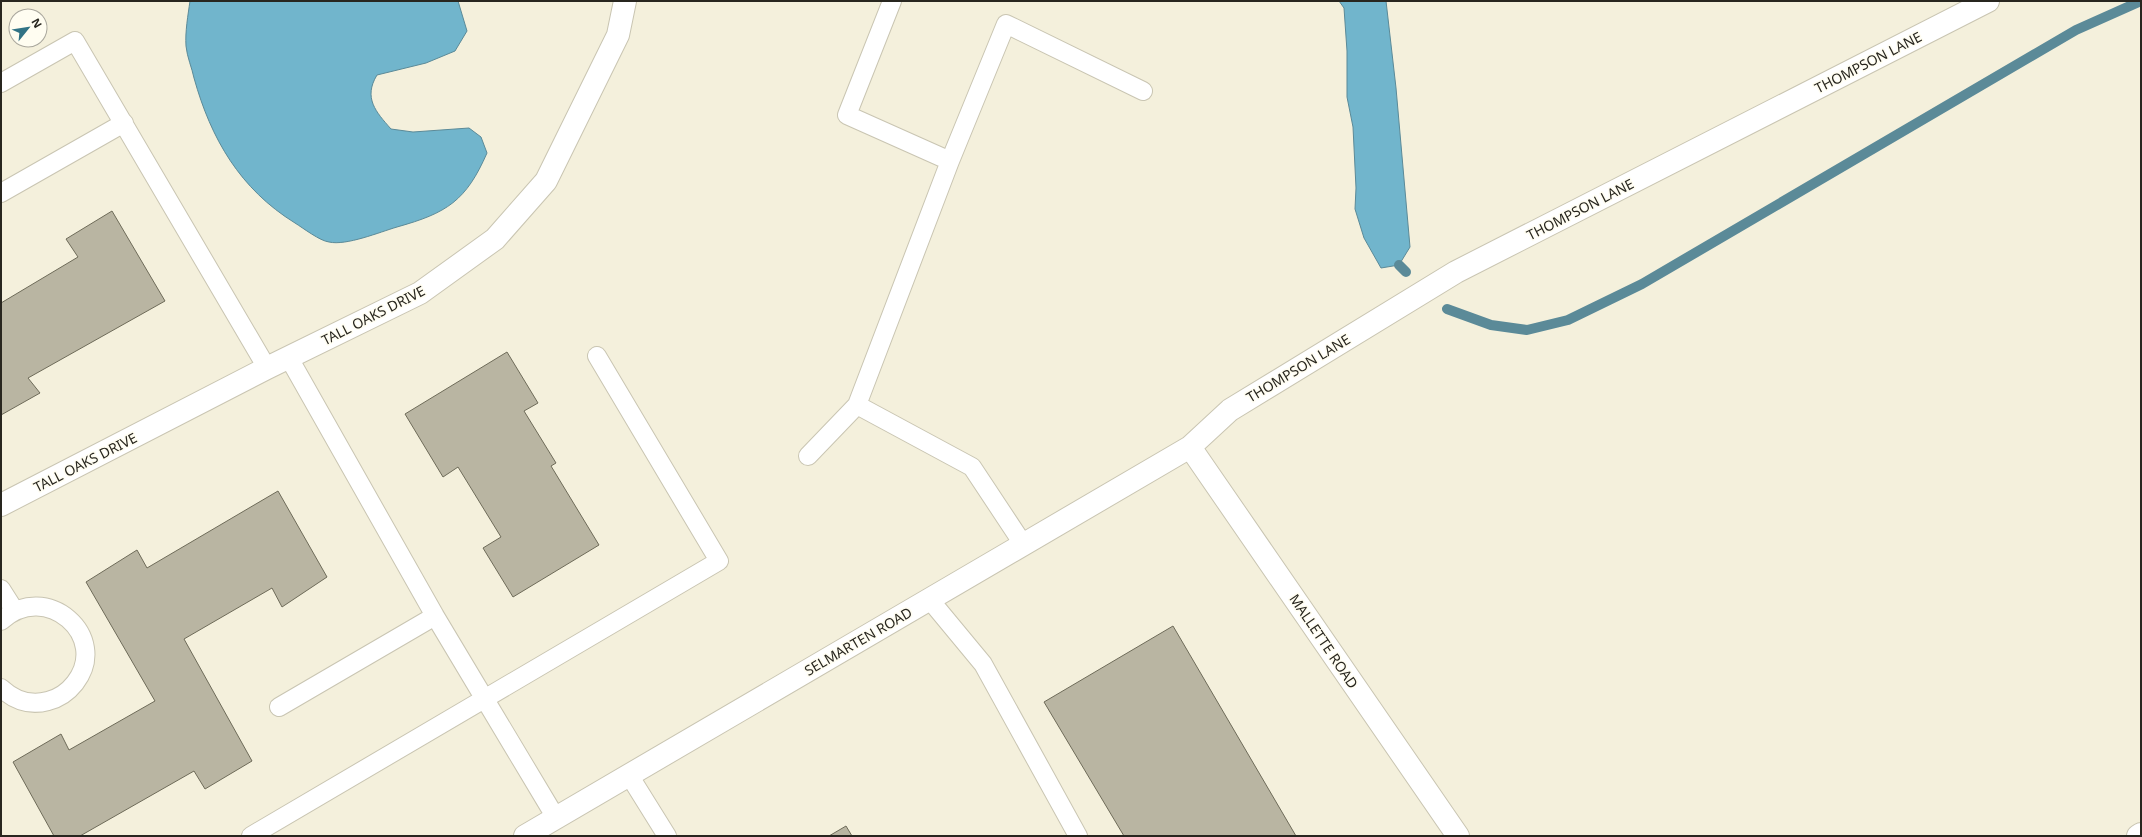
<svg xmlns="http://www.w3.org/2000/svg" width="2142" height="837" viewBox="0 0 2142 837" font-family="'Noto Sans',sans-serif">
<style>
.water{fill:#71b5cc;stroke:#5b8a98}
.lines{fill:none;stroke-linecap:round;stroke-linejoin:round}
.stream{stroke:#5b8a98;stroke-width:10}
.building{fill:#b9b5a2;stroke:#6e6b59}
.service-casing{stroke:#c9c5b2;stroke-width:20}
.minor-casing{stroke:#c9c5b2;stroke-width:24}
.service{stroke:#fff;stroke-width:18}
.minor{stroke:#fff;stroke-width:22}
.labels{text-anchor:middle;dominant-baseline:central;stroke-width:3;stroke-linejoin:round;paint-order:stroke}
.street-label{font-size:14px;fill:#28261f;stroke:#fffdf1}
</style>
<rect width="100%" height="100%" fill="#f4f0dc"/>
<path class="water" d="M190 1H458L467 31 455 51 426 63 377 75C363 98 376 112 391 129L413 132 469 128 481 137 487 153C466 201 447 213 397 227 380 232 346 246 329 242 320 241 303 228 295 223 240 189 211 139 194 78 192 68 187 57 186 46 185 32 188 15 190 1Z
M1339 1H1386L1396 88 1410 247 1399 265 1381 268 1364 238 1355 209 1356 188 1353 127 1347 97V51L1344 8Z"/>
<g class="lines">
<path class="stream" d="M1399 265 1406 272
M1447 309 1491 325 1527 330 1568 320 1642 284 2076 30 2141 1"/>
</g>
<path class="building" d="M112 211 165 301 28 378 40 393 1 415V303L78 257 66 239Z
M507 352 538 403 524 411 556 463 551 466 599 545 513 597 483 548 501 537 458 467 443 477 405 414Z
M278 491 327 577 282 607 272 588 184 639 252 761 205 789 194 771 80 836H54L13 762 61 734 69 750 155 701 86 582 137 550 147 568Z
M1173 626 1296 836H1124L1044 702Z
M846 826 852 836H829Z"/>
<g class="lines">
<defs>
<path id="service" d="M892 1 847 115 950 161 1006 24 1143 91
M1 83 75 41 267 368
M950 161 857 405 972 467 1023 544
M1 193 124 123
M289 358 435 616 556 818
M808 456 857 405
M1 589 15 611
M930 600 983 664 1078 836
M1 621C46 579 111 637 75 683 68 692 60 698 48 701 30 706 14 700 1 688
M279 707 435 616
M629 775 667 836
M251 836 719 561 597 356"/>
<path id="minor" d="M1190 447 1458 836
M1 505 267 368 420 293 495 239 546 181 618 35 625 1
M525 836 1190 447 1230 410 1456 272 1988 1
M2138 836 2141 834"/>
</defs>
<use href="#service" class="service-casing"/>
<use href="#minor" class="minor-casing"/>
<use href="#service" class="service"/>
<use href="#minor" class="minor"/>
</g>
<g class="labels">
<g class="street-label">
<text transform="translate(1868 62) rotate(-27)">THOMPSON LANE</text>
<text transform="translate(1580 209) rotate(-27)">THOMPSON LANE</text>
<text transform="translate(373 315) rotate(-27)">TALL OAKS DRIVE</text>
<text transform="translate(1298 368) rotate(-31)">THOMPSON LANE</text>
<text transform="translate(85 462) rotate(-27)">TALL OAKS DRIVE</text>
<text transform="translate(858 641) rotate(-30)">SELMARTEN ROAD</text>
<text transform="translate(1324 641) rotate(56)">MALLETTE ROAD</text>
</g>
</g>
<rect width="2142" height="837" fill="none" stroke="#28261f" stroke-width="4"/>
<g transform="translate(28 28) rotate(60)"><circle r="19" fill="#fffdf1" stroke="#a9a79d"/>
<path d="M0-3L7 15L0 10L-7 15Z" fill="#317385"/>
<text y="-6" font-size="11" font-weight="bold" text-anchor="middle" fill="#28261f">N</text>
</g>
</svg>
